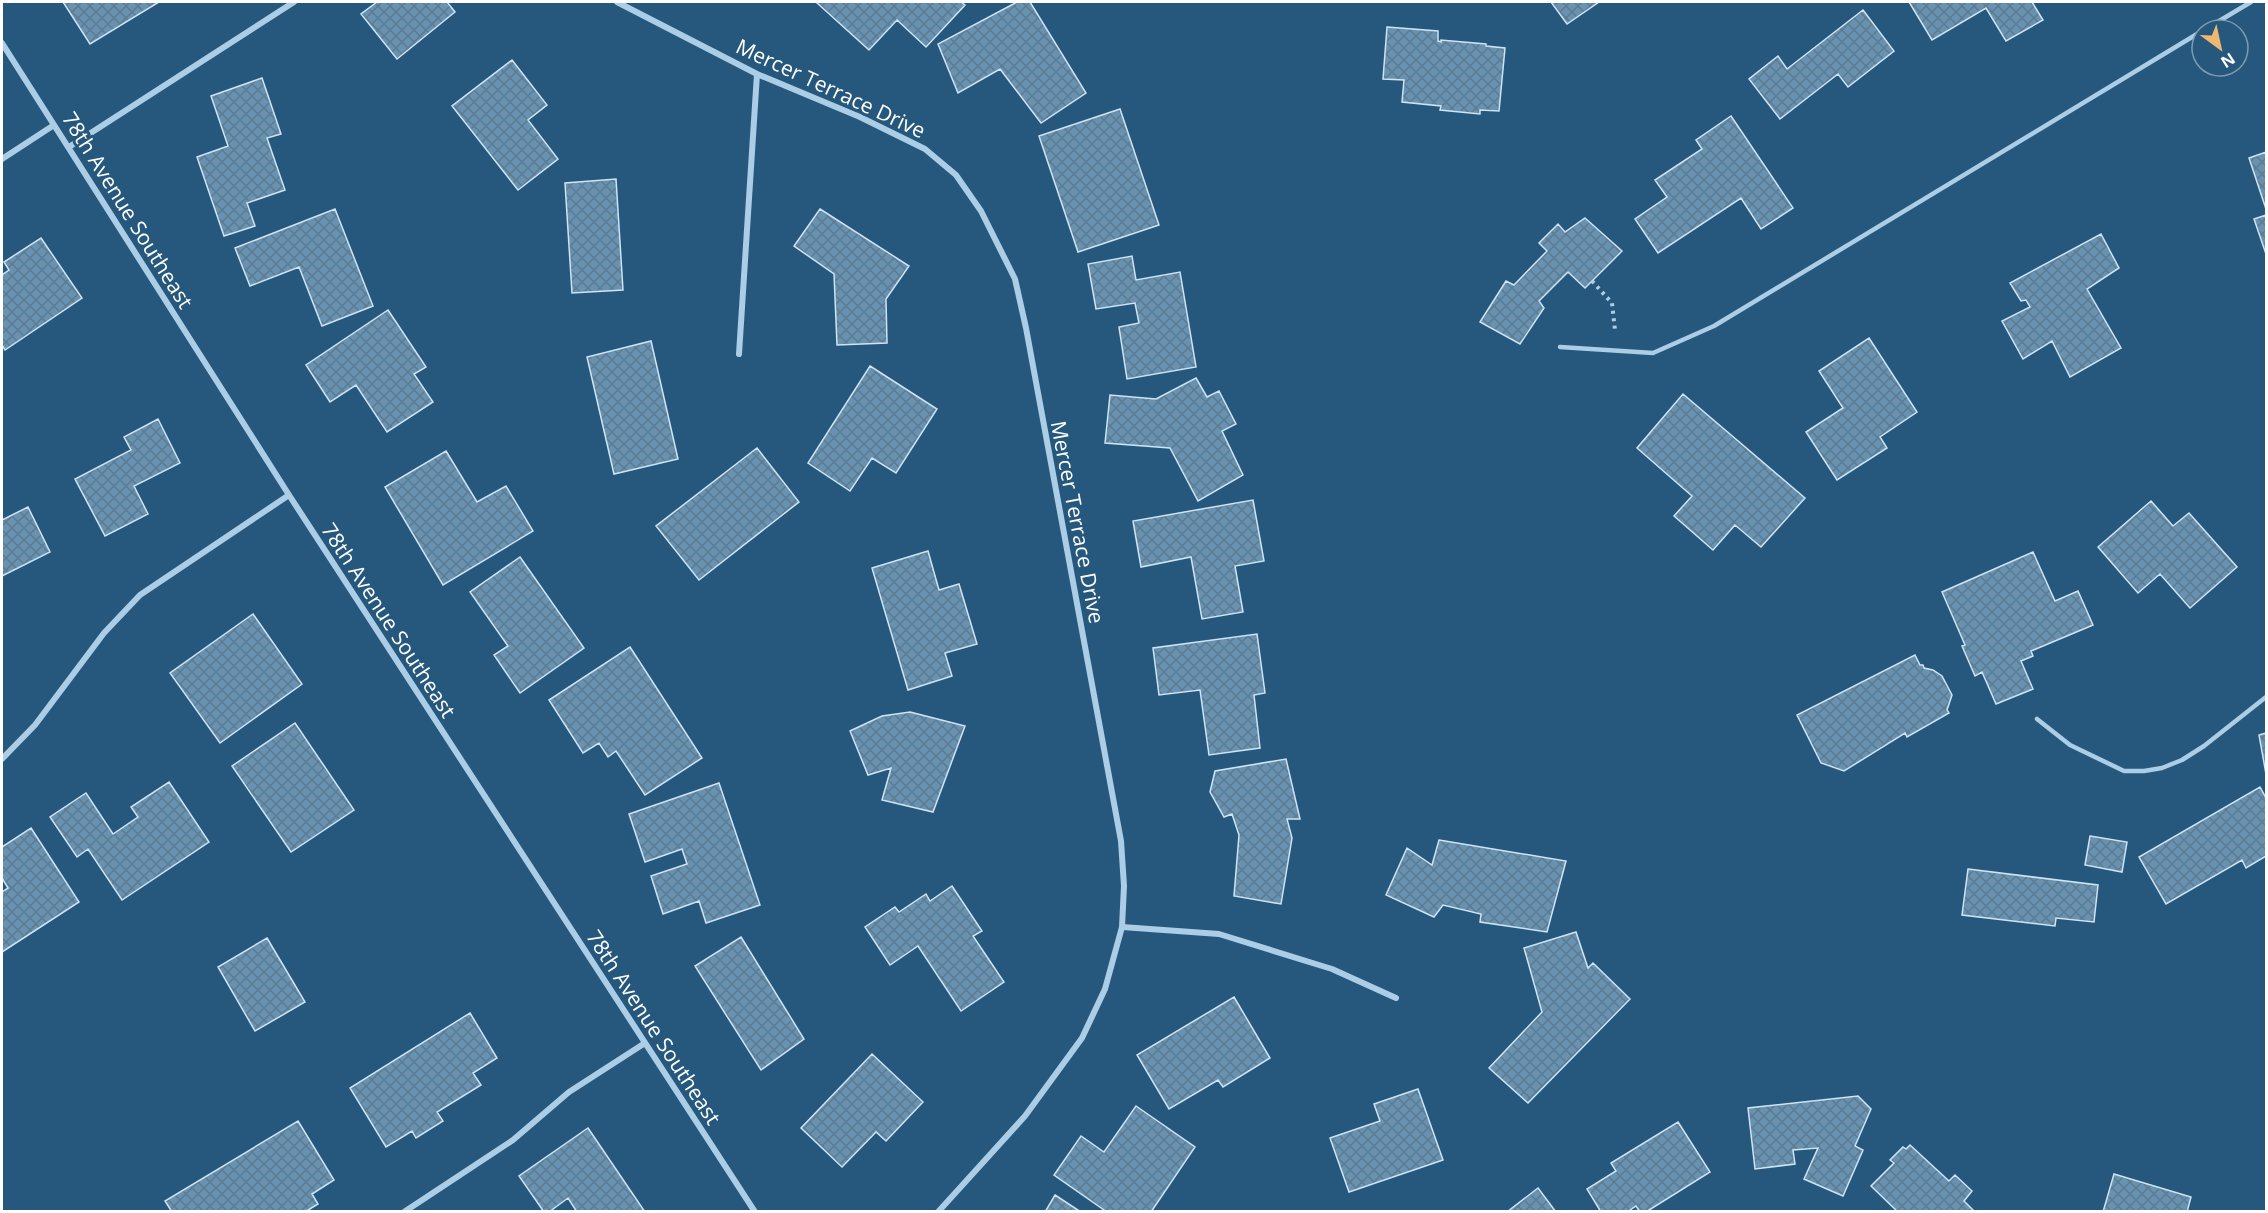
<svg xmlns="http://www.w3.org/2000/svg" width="2268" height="1213" viewBox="0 0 2268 1213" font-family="'Open Sans',sans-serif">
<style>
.building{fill:url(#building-cross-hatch);stroke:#cee4f4;stroke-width:1.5}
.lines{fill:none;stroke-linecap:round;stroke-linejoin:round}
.path{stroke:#abcde5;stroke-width:4;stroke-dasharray:3 4.5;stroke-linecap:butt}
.service{stroke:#abcde5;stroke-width:4.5}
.minor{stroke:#abcde5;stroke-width:6}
.labels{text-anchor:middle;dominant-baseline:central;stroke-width:6;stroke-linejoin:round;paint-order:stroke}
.street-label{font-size:21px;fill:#fff;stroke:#26587d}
</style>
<defs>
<pattern id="building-cross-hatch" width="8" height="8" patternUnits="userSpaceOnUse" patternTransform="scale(1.5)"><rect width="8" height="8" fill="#6792b1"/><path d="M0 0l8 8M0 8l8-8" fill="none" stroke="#5e7a8e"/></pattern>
</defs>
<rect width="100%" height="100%" fill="#26587d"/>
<path class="building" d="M63 2H159L90 44Z
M377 2H447L455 12 397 59 361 14Z
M816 2H961L965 5 926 47 897 20 869 50Z
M1017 2H1030L1086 93 1041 123 1000 69 958 93 938 44Z
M1551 2H1599L1567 24Z
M1909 2H2032L2043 20 2006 41 1986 8 1932 40Z
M1863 10 1894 51 1848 87 1838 74 1780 119 1749 79 1778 56 1787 69Z
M1387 27 1438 31V41L1441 42V40L1486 44V46L1505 48 1499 111 1480 110V114L1440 110 1441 106 1402 102 1404 80 1383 79Z
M512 60 547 105 528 120 558 159 518 190 452 106Z
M262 78 281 134 267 138 285 190 247 203 255 226 224 236 197 157 228 146 211 96Z
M1120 109 1159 225 1078 252 1039 136Z
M1731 116 1793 208 1761 229 1741 198 1658 253 1635 219 1667 197 1655 180 1702 149 1696 140Z
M2266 152V209L2249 158Z
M616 179 623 290 572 293 565 183Z
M335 209 373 306 322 326 299 267 250 286 235 248Z
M820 209 909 266 886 299 887 343 837 345 834 274 794 246Z
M2266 215V254L2254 219Z
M1585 218 1622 251 1585 288 1568 272 1539 301 1544 308 1520 344 1480 322 1506 281 1514 285 1547 251 1539 243 1558 224 1565 232Z
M2101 234 2119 268 2087 289 2121 348 2070 377 2052 341 2023 359 2002 321 2030 307 2026 300 2021 301 2010 283Z
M41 238 82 298 5 350 2 345V275L9 270 4 262Z
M1132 256 1136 280 1180 272 1196 367 1127 379 1119 327 1139 323 1135 303 1096 309 1088 264Z
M388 310 426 367 414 374 433 402 387 432 356 385 330 402 306 365Z
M1869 338 1917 412 1880 437 1887 448 1837 480 1806 432 1843 408 1819 371Z
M651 341 678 459 614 474 587 357Z
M870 366 937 409 896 473 872 458 850 491 808 463Z
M1196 378 1207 397 1219 391 1236 424 1222 431 1243 475 1198 501 1170 448 1105 443 1110 395 1156 399Z
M1683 394 1805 498 1761 547 1735 525 1713 550 1674 516 1692 496 1637 448Z
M158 419 180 463 134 486 148 514 105 536 75 479 131 450 124 437Z
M757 448 799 502 699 580 656 526Z
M446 451 477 502 506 486 533 531 443 585 385 487Z
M1253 500 1264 561 1235 566 1243 612 1202 619 1191 557 1141 567 1133 521Z
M2151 501 2173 526 2189 513 2237 567 2190 608 2160 574 2138 593 2098 547Z
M28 507 50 552 2 576V520Z
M928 551 939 590 959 584 977 644 945 653 952 676 908 690 872 568Z
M2033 552 2055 601 2078 591 2093 625 2031 651 2033 656 2021 661 2033 689 1996 704 1982 672 1975 676 1962 646 1965 645 1942 592Z
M520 557 584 648 520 693 494 655 508 646 470 592Z
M253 614 302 684 220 743 170 673Z
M1257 634 1265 693 1254 695 1260 748 1209 755 1200 690 1159 695 1153 648Z
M630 647 702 758 645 795 616 751 608 757 599 743 583 753 549 700Z
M1915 655 1920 665H1923L1924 668 1933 670 1942 676 1952 695 1947 710 1949 713 1907 737 1905 733 1844 771 1821 763 1797 715Z
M910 712 965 726 933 812 882 800 891 768 868 775 850 731 882 716Z
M295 723 354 810 291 852 232 766Z
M2266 733V774L2259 735Z
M1286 759 1300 819H1287L1292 838 1281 904 1234 896 1239 835 1232 814 1224 817 1210 792 1215 771Z
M169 782 209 842 122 900 88 849 77 857 50 817 86 793 113 834 138 817 131 807Z
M719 783 760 905 706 923 699 901 663 914 651 876 687 864 682 849 645 862 629 814Z
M2260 787 2266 798V856L2246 868 2242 860 2166 904 2139 857Z
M31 828 79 902 2 952V892L8 888 2 878V847Z
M2090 836 2127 842 2122 872 2085 865Z
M1439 840 1566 861 1547 932 1480 922 1481 914 1443 905 1434 917 1386 895 1407 848 1432 865Z
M1968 869 2098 885 2094 922 2056 918 2055 926 1962 915Z
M952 886 982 931 973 936 1004 982 961 1011 918 946 890 965 865 927 895 907 899 912 926 894 930 901Z
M1576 932 1588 968 1593 963 1630 999 1528 1103 1489 1068 1542 1012 1524 948Z
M741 937 804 1039 761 1070 695 966Z
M267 938 305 1002 255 1031 218 967Z
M1234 997 1270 1058 1223 1087 1218 1080 1169 1109 1137 1055Z
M470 1013 497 1058 473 1073 481 1085 437 1112 443 1121 416 1138 412 1131 386 1147 350 1088Z
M872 1054 923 1102 886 1141 876 1132 842 1167 801 1128Z
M1418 1089 1443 1160 1349 1192 1330 1138 1380 1121 1374 1104Z
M1858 1096 1871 1109 1855 1146 1863 1150 1843 1196 1804 1179 1818 1148 1793 1150 1795 1164 1755 1169 1748 1108Z
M1136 1106 1195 1147 1151 1212H1107L1054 1175 1081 1136 1104 1152Z
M298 1121 334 1180 312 1194 318 1204 305 1212H172L165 1201Z
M1678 1122 1710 1172 1646 1212H1640L1636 1206 1627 1212H1601L1587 1189 1616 1171 1611 1163Z
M588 1128 645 1212H577L568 1198 549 1212H544L519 1176Z
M1910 1145 1949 1181 1955 1175 1972 1191 1964 1201 1975 1212H1898L1871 1186 1894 1163 1890 1160 1903 1147 1906 1149Z
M2114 1174 2191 1197 2187 1212H2103Z
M1538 1188 1556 1212H1507Z
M1055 1195 1081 1212H1045Z"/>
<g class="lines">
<path class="path" d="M1592 281 1612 303 1615 330"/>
<path class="service" d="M2204 30 2251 2
M1560 347 1653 353 1714 326 2202 31
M2037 719 2070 745 2124 771H2144L2162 768 2182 760 2204 746 2266 697"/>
<path class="minor" d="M617 2 757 74 860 117 925 149 956 175 981 211 1015 279 1026 328 1121 841 1124 886 1122 927 1105 989 1082 1038 1025 1116 938 1212
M2 43 289 495 755 1212
M69 147 294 2
M2 159 54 125
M739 354 757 74
M2 759 35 725 104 633 140 595 289 495
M1122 927 1219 934 1332 969 1396 998
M404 1212 513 1140 569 1092 645 1043"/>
</g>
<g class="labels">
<g class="street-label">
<text transform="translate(831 88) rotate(25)">Mercer Terrace Drive</text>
<text transform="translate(128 210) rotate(58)">78th Avenue Southeast</text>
<text transform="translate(1078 522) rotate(79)">Mercer Terrace Drive</text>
<text transform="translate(389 620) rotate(57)">78th Avenue Southeast</text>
<text transform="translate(654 1027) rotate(57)">78th Avenue Southeast</text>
</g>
</g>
<rect width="2268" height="1213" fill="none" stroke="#ffffff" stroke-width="6"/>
<g transform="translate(2220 48) rotate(147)"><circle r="28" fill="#26587d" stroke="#7d9bb1" stroke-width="1.5"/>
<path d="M0-4.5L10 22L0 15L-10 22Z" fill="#edb971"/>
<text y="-9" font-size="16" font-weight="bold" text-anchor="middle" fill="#ffffff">N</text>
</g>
</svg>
